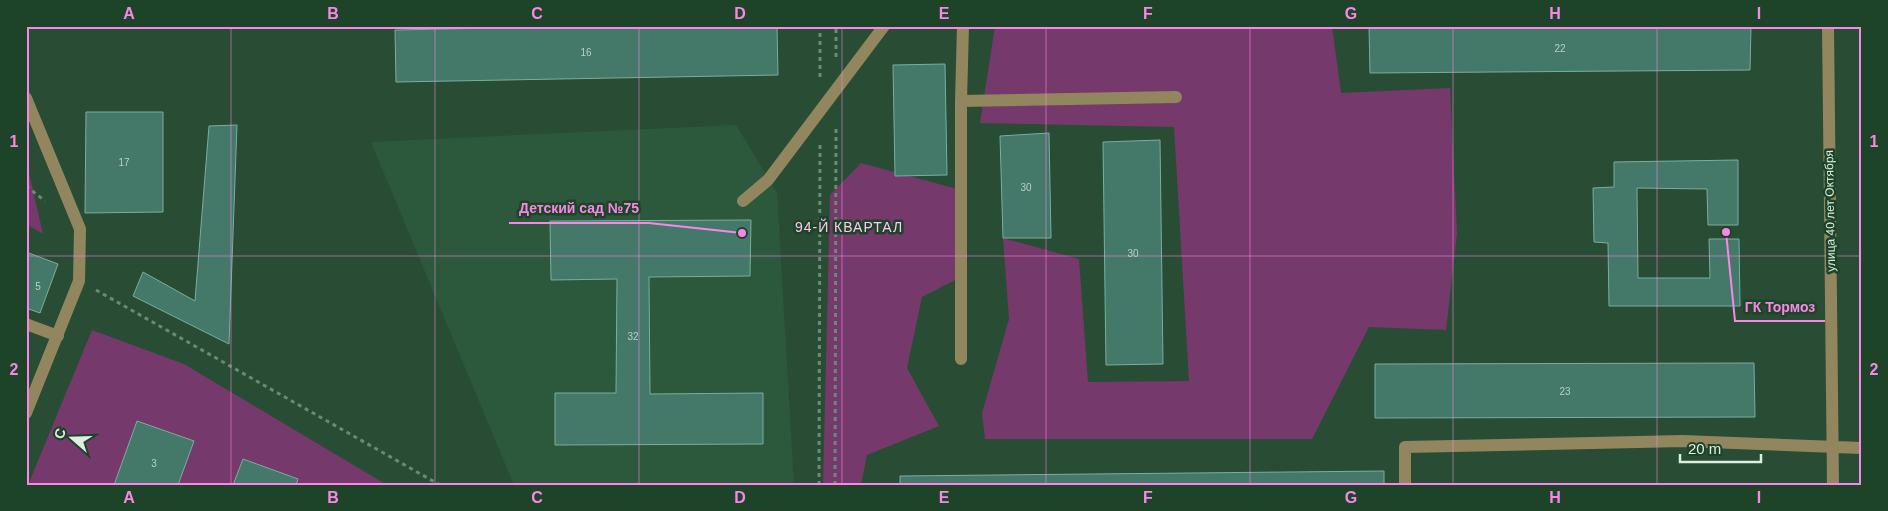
<svg xmlns="http://www.w3.org/2000/svg" width="1888" height="511" viewBox="0 0 1888 511" font-family="Helvetica,sans-serif">
<style>
.built{fill:#2c593b}
.green{fill:#75396c}
.building{fill:#44796a;stroke:#79af9e}
.lines{fill:none;stroke-linecap:round;stroke-linejoin:round}
.path{stroke:#6b8a75;stroke-width:3;stroke-dasharray:4 4;stroke-linecap:butt}
.minor{stroke:#92865f;stroke-width:12}
.grid{fill:none;stroke:#f987e8;stroke-width:1;stroke-opacity:0.55}
.labels{text-anchor:middle;dominant-baseline:central;stroke-width:5;stroke-linejoin:round;paint-order:stroke}
.number-label{font-size:10px;fill:#b5d2c2}
.street-label{font-size:12px;fill:#dbf0e0;stroke:#1d4329}
.neighbourhood-label{font-size:14px;letter-spacing:1px;fill:#fcc8f2;stroke:#1d4329}
.leader{fill:none;stroke:#f987e8;stroke-width:2}
.callout-dot{fill:#f987e8;stroke:#1d4329;stroke-width:2}
.callout-label{font-size:14px;text-anchor:middle;font-weight:bold;fill:#f987e8;stroke:#1d4329;stroke-width:5;stroke-linejoin:round;paint-order:stroke}
.neatline{fill:none;stroke:#f987e8;stroke-width:2}
.grid-label{font-size:16px;text-anchor:middle;font-weight:bold;fill:#f987e8}
</style>
<rect width="100%" height="100%" fill="#284d34"/>
<path class="built" d="M736 125 777 193 794 485H514L371 142Z"/>
<path class="green" d="M995 26H1332L1341 93 1450 88 1457 233 1446 330 1369 327 1312 439H985L982 413 1009 319 1003 238 1079 259 1088 382 1189 381 1174 127 980 123Z
M26 160 43 234 26 224Z
M861 163 961 190V277L922 297 907 368 939 426 867 455 861 485H823L830 195Z
M92 330 184 364 387 485H28Z"/>
<path class="building" d="M594 26H777L778 75 396 82 395 30Z
M1369 26H1751L1750 70 1370 73Z
M945 64 947 175 895 176 893 65Z
M86 112H163V212L85 213Z
M237 125 229 344 133 296 143 272 195 301 209 126Z
M1049 133 1051 238H1003L1000 136Z
M1160 140 1163 364 1106 365 1103 142Z
M1738 160V225H1708L1707 189 1637 188 1638 278H1710L1709 239H1739L1740 306H1609L1608 243 1594 242 1593 188 1614 187V162Z
M751 220 750 276 649 277 650 394 763 393V444L555 445V393H616L617 279 551 280 550 221Z
M26 252 58 264 40 313 26 308Z
M1754 363 1755 417 1375 418V364Z
M137 421 194 441 178 485H114Z
M243 459 298 479 296 485H233Z
M1384 471V485H900V476Z"/>
<g class="lines">
<path class="path" d="M836 57V26
M820 77V26
M26 186 45 201
M96 290 440 485
M819 485 820 145
M835 485 836 125"/>
<path class="minor" d="M963 26 961 101 1176 97
M1828 26 1833 485
M26 98 80 229 79 281 26 413
M961 101V359
M743 201 768 180 884 26
M26 324 58 336
M1405 485V447L1683 441 1862 448"/>
</g>
<path class="grid" d="M231 26V485M435 26V485M639 26V485M842 26V485M1046 26V485M1250 26V485M1453 26V485M1657 26V485M26 256H1862"/>
<g class="labels">
<g class="number-label">
<text x="1560" y="48">22</text>
<text x="586" y="52">16</text>
<text x="124" y="162">17</text>
<text x="1026" y="187">30</text>
<text x="1133" y="253">30</text>
<text x="38" y="286">5</text>
<text x="633" y="336">32</text>
<text x="1565" y="391">23</text>
<text x="154" y="463">3</text>
</g>
<g class="street-label">
<text transform="translate(1830 211) rotate(-91)">улица 40 лет Октября</text>
</g>
<g class="neighbourhood-label">
<text x="849" y="227">94-Й КВАРТАЛ</text>
</g>
</g>
<path class="leader" d="M742 233L649 223H509M1726 232L1735 321H1825"/>
<g class="callout-dot">
<circle cx="742" cy="233" r="5"/>
<circle cx="1726" cy="232" r="5"/>
</g>
<g class="callout-label">
<text x="579" y="213">Детский сад №75</text>
<text x="1780" y="312">ГК Тормоз</text>
</g>
<rect width="1888" height="511" fill="none" stroke="#1d4329" stroke-width="55"/>
<g transform="translate(72 438) rotate(290)" stroke="#1d4329" stroke-width="4" paint-order="stroke">
<path d="M0-4L9 19L0 12L-9 19Z" fill="#dbf0e0"/>
<text y="-8" font-size="14" font-weight="bold" text-anchor="middle" fill="#dbf0e0">С</text>
</g>
<path d="M1680 454v8h81v-8" fill="none" stroke="#dbf0e0" stroke-width="2.5"/>
<text x="1688" y="454" font-size="15" fill="#dbf0e0" stroke="#1d4329" stroke-width="4" paint-order="stroke">20 m</text>
<rect x="28" y="28" width="1832" height="456" class="neatline"/>
<g class="grid-label">
<text x="129" y="19">A</text>
<text x="333" y="19">B</text>
<text x="537" y="19">C</text>
<text x="740" y="19">D</text>
<text x="944" y="19">E</text>
<text x="1148" y="19">F</text>
<text x="1351" y="19">G</text>
<text x="1555" y="19">H</text>
<text x="1759" y="19">I</text>
<text x="14" y="147">1</text>
<text x="1874" y="147">1</text>
<text x="14" y="375">2</text>
<text x="1874" y="375">2</text>
<text x="129" y="503">A</text>
<text x="333" y="503">B</text>
<text x="537" y="503">C</text>
<text x="740" y="503">D</text>
<text x="944" y="503">E</text>
<text x="1148" y="503">F</text>
<text x="1351" y="503">G</text>
<text x="1555" y="503">H</text>
<text x="1759" y="503">I</text>
</g>
</svg>
